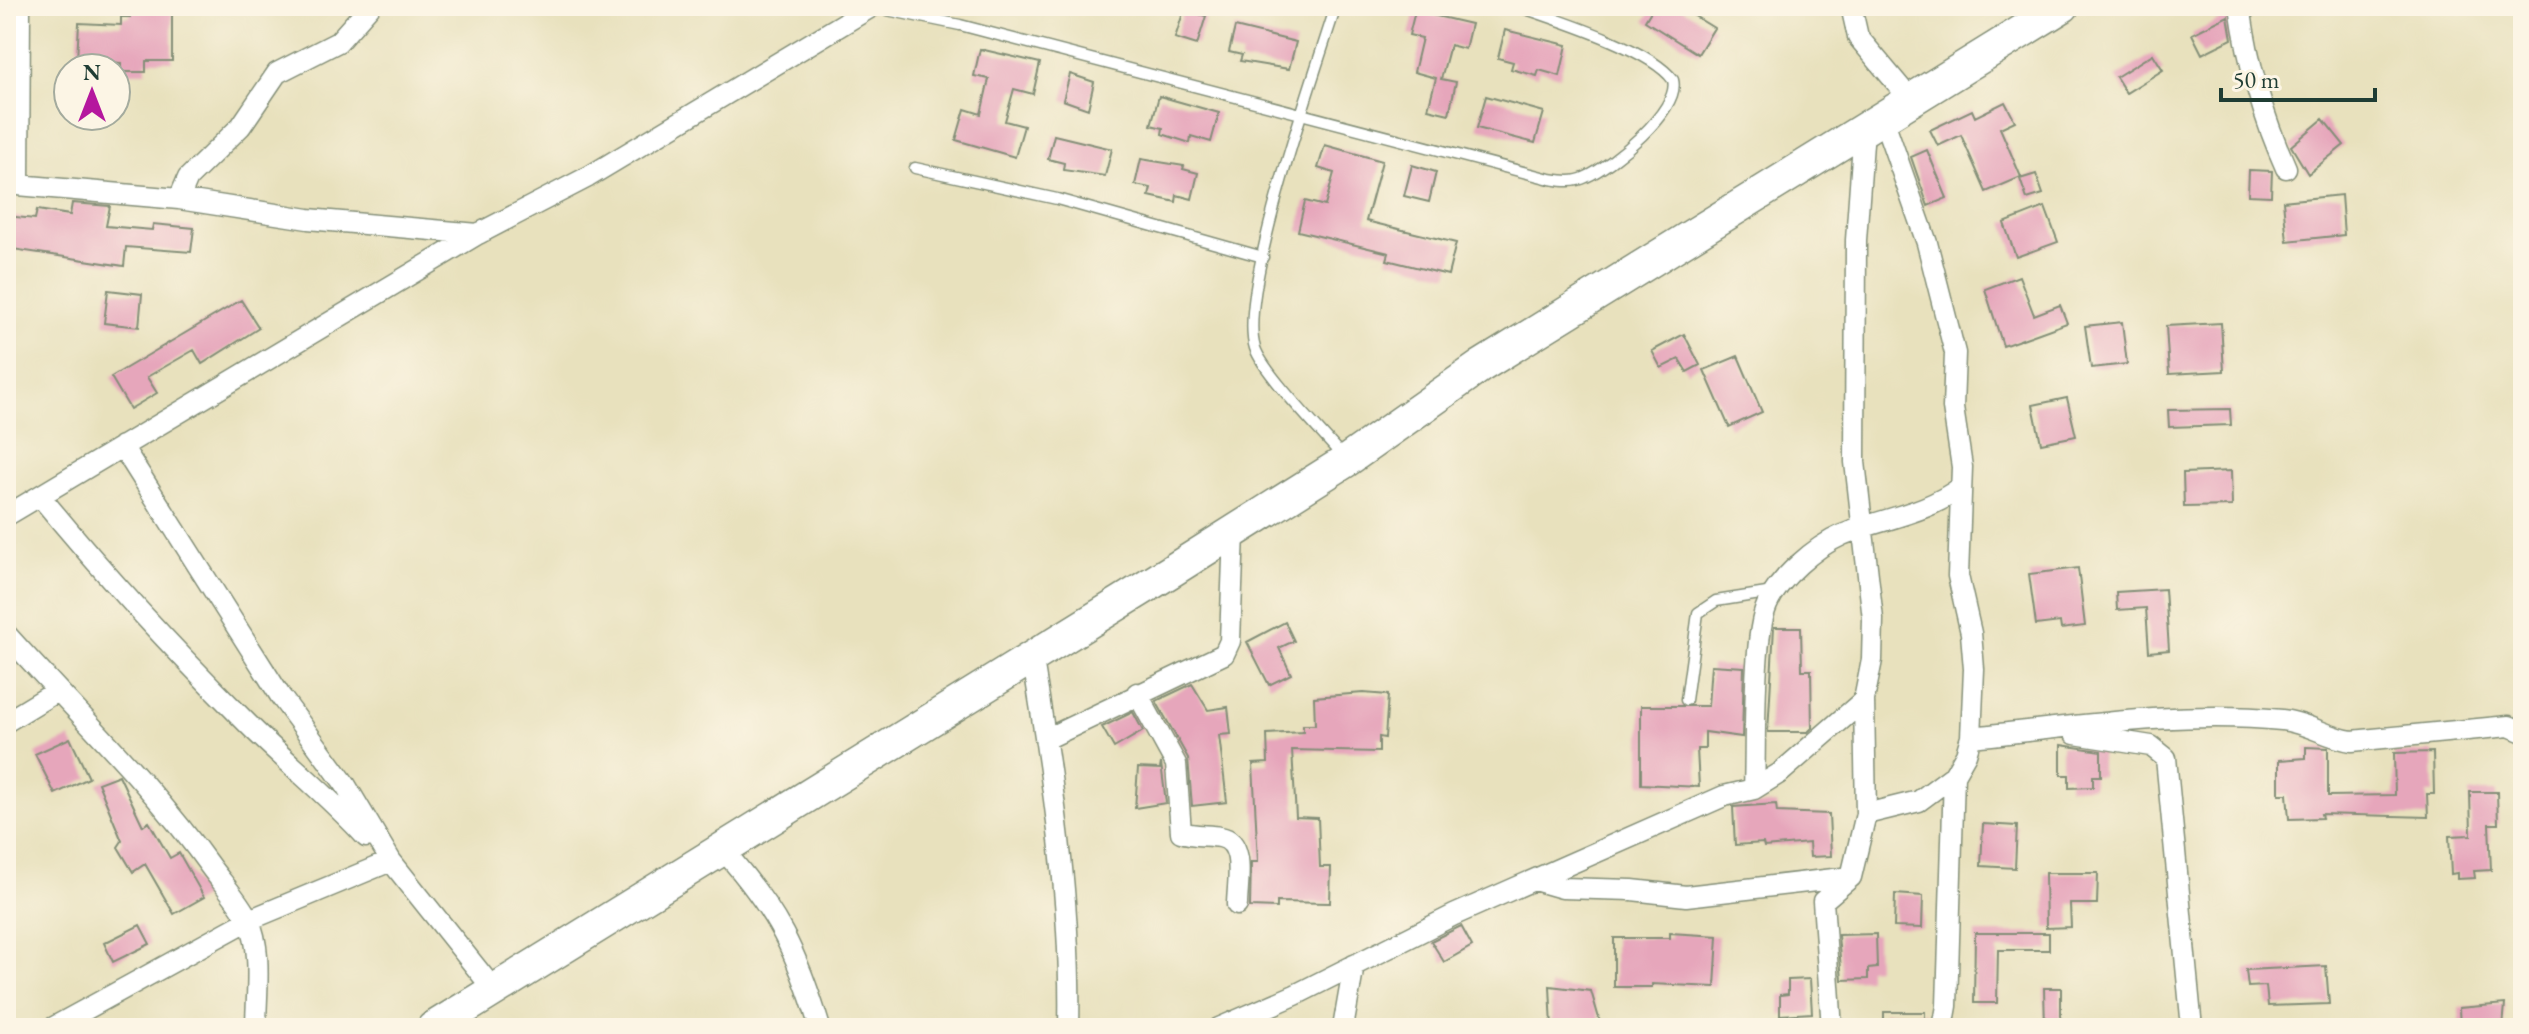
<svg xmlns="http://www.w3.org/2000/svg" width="2529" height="1034" viewBox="0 0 2529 1034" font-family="'EB Garamond',serif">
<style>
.building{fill:#e6a6bb}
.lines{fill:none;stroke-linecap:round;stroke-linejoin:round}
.service-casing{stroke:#848f78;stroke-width:13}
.minor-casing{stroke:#848f78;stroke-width:23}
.primary-casing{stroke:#848f78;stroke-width:35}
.service{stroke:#fff;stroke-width:10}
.minor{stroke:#fff;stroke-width:20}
.primary{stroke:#fff;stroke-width:32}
</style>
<rect width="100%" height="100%" fill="#fcf5e5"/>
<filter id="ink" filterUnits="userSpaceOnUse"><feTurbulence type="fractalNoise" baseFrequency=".0125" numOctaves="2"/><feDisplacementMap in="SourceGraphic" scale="16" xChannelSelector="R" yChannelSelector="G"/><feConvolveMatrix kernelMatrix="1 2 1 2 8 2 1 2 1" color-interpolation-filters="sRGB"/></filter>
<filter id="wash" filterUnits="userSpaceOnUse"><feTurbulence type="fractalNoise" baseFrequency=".006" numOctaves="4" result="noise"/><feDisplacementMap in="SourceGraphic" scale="32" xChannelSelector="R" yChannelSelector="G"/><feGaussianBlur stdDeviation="1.8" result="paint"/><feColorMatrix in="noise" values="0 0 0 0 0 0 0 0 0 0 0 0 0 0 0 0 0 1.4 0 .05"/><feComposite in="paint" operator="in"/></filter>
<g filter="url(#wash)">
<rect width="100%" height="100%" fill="#e8e1bd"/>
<g id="blocks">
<path class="building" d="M130 6H172V61H146V72H121V63L77 60 79 23 121 25V17H130Z
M1654 6H1678L1714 28 1698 54 1645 21Z
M1184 10 1206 16 1197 45 1175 38Z
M1415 11 1471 24 1465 49 1450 45 1441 79 1456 82 1449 114 1428 109 1436 78 1414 72 1422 38 1409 35Z
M2228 16 2232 39 2202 54 2192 34Z
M1235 27 1296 42 1289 69 1240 61 1242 55 1229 52Z
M1505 30 1567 45 1560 76 1539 70 1537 76 1511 69 1513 62 1498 58Z
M980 49 1040 63 1033 94 1014 89 1005 121 1024 126 1015 157 956 140 965 109 981 114 989 79 974 76Z
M2153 54 2163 70 2126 93 2116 77Z
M1070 74 1094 82 1088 109 1063 100Z
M1159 96 1219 113 1211 142 1191 136 1190 143 1162 134 1163 128 1151 125Z
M1486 96 1544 112 1535 143 1477 128Z
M2005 102 2015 121 2000 128 2021 177 1986 192 1961 135 1938 146 1930 130 1972 110 1975 117Z
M2323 119 2344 145 2308 174 2291 146Z
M1054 135 1112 149 1105 176 1063 170 1064 163 1048 159Z
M1325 145 1382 161 1366 221 1456 243 1448 275 1387 260 1389 253 1298 231 1305 201 1325 206 1334 173 1318 168Z
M1927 150 1947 198 1928 206 1911 157Z
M1141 159 1184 166 1183 169 1198 173 1192 199 1177 195 1176 202 1149 196 1151 188 1135 185Z
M1412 165 1436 172 1429 202 1404 196Z
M2249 170 2272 171 2271 196 2248 195Z
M2036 174 2043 194 2027 199 2020 179Z
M2341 195 2344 235 2287 241 2283 201Z
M72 203 110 206 106 226 152 230 153 224 194 228 191 252 126 247 124 266 6 248V216L35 219 37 210 70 215Z
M2045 207 2058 242 2016 257 2004 223Z
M2019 276 2034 315 2060 305 2067 323 2003 346 1985 289Z
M108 290 142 294 139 327 104 323Z
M241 300 259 328 202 364 194 350 147 377 157 393 130 409 111 377Z
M2122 322 2127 364 2091 368 2085 326Z
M2221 323 2224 371 2169 374 2166 326Z
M1684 334 1700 365 1687 372 1679 359 1661 368 1652 351Z
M1738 356 1762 412 1729 427 1704 370Z
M2067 398 2076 436 2041 443 2033 405Z
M2230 409 2231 425 2169 427 2168 410Z
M2231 471 2232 506 2184 507 2183 473Z
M2078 568 2085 626 2061 629 2060 622 2036 625 2029 574Z
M2165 589 2169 650 2149 652 2146 608 2117 610 2116 592Z
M1285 622 1294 641 1279 648 1291 674 1269 685 1247 642Z
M1774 627H1801L1802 670H1811L1812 728 1808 732H1768Z
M1711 665 1744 667 1742 737 1705 732V749H1697L1699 787 1641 784V706H1708Z
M1192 684 1208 710 1228 707 1231 734 1219 735 1227 802 1192 806 1188 758 1156 701Z
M1363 693 1388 695 1385 738 1379 737V752L1292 750 1296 817 1318 818 1320 867H1331L1330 903 1277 902V908L1250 907 1251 862H1258L1253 764 1268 763 1267 734 1303 732V725H1315L1314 697Z
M1133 712 1143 731 1114 748 1102 727Z
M70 738 89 778 55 794 35 754Z
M2061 745 2101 751V776H2093V787L2069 788V775H2061Z
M2306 747 2328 748V796L2395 795 2394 753 2433 752 2434 794H2427L2428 817 2321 814 2322 818 2289 819 2287 794H2279V760L2306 758Z
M1161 763 1166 803 1135 808 1138 768 1160 769Z
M119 775 143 826 149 822 170 858 179 853 204 897 174 914 145 864 133 872 118 847 122 841 98 783Z
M2470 792H2497L2498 824H2489L2491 870 2474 871 2475 878 2457 879V873L2451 874 2449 836 2471 835Z
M1776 804 1777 812 1829 814 1831 856 1810 857 1809 843 1764 847 1763 843 1735 845 1733 807Z
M1983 824 2017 826 2015 868 1981 866Z
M2045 873H2098L2097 904H2070L2071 927 2046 928Z
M1895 894 1923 896 1922 928 1894 927Z
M140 925 150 944 113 962 104 943Z
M1461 926 1472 946 1444 962 1431 941Z
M1670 933 1718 936 1715 987 1652 984V987H1614V938H1670Z
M1975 933H2049V950H1998L1997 1003H1974Z
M1876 934 1877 968 1868 969V979L1842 980 1838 935Z
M2326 966 2329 1004 2268 1006 2266 986 2248 987 2246 970Z
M1810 979 1812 1013 1780 1015V995L1788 994V980Z
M1550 986 1591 991 1600 1022 1552 1028Z
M2044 988H2061V1028H2045Z
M2505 1004 2503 1028H2460L2459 1008Z
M1884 1012H1925V1028H1884Z"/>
</g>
</g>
<g filter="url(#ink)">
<use href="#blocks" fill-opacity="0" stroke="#848f78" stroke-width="2"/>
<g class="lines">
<defs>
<path id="service" d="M1336 6C1316 70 1237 293 1255 348 1264 374 1322 432 1342 456
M872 7 960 25 1550 179C1563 181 1574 183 1586 177 1611 166 1681 110 1673 80 1651 49 1555 19 1517 6
M915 168 1057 199 1263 257
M1686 700 1698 613 1716 601 1773 592"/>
<path id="minor" d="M1851 6 1858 37 1910 99
M2240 6C2248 64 2262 115 2286 168
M1883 118 1927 243 1955 353 1953 408 1962 467 1958 576 1971 633 1974 669 1971 737 1966 754 1954 775 1947 1006 1943 1028
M6 184 179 199 308 219 478 234
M19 185 20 6
M179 199 188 178 241 126 277 73 338 42 370 6
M122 446 281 697 345 784 391 861 494 990
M40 496C103 573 172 648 242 718 282 759 327 794 366 837
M6 516 478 234 588 177 873 6
M6 634C76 712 151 783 212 869 224 885 239 901 248 919 263 949 256 995 256 1028
M1032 655C1052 775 1072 906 1069 1028
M1137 693 1176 764 1181 832C1193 836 1207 835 1220 837 1247 841 1237 885 1237 905
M6 722 57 691
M2075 734 2151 746 2166 758 2192 1028
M1971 737C2073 727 2179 710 2282 720 2306 722 2328 738 2352 741L2509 726 2523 732
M1046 739 1224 654 1230 641 1234 532
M1754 789C1756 747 1752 639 1767 605 1779 578 1815 547 1842 535 1883 518 1926 514 1961 487
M1866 814 1919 801 1954 775
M724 851C777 911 797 952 820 1028
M1534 880 1562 888 1632 890 1686 896 1851 877
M52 1028 249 920 391 861
M1219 1028 1295 995 1454 915 1724 796 1754 789 1780 773 1864 700
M1343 1028 1354 965
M1832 1028 1823 901 1851 877 1866 814 1864 700 1872 660 1873 619 1855 462 1856 240 1864 129"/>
<path id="primary" d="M433 1028 1173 570 1346 461 1481 366 2063 6"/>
</defs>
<use href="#service" class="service-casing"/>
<use href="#minor" class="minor-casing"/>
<use href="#primary" class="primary-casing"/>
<use href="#service" class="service"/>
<use href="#minor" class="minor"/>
<use href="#primary" class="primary"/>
</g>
</g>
<rect width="2529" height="1034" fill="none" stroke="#fcf5e5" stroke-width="32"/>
<g transform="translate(92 92)"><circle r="38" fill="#fcf5e5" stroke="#a4ab9e" stroke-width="2"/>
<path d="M0-6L14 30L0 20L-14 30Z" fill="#b5179e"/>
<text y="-12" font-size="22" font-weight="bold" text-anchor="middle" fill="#1f3d34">N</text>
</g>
<path d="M2221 88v12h154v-12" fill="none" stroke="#1f3d34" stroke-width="4"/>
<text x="2233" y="88" font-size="24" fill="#1f3d34" stroke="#fcf5e5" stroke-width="6" paint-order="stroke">50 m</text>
</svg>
